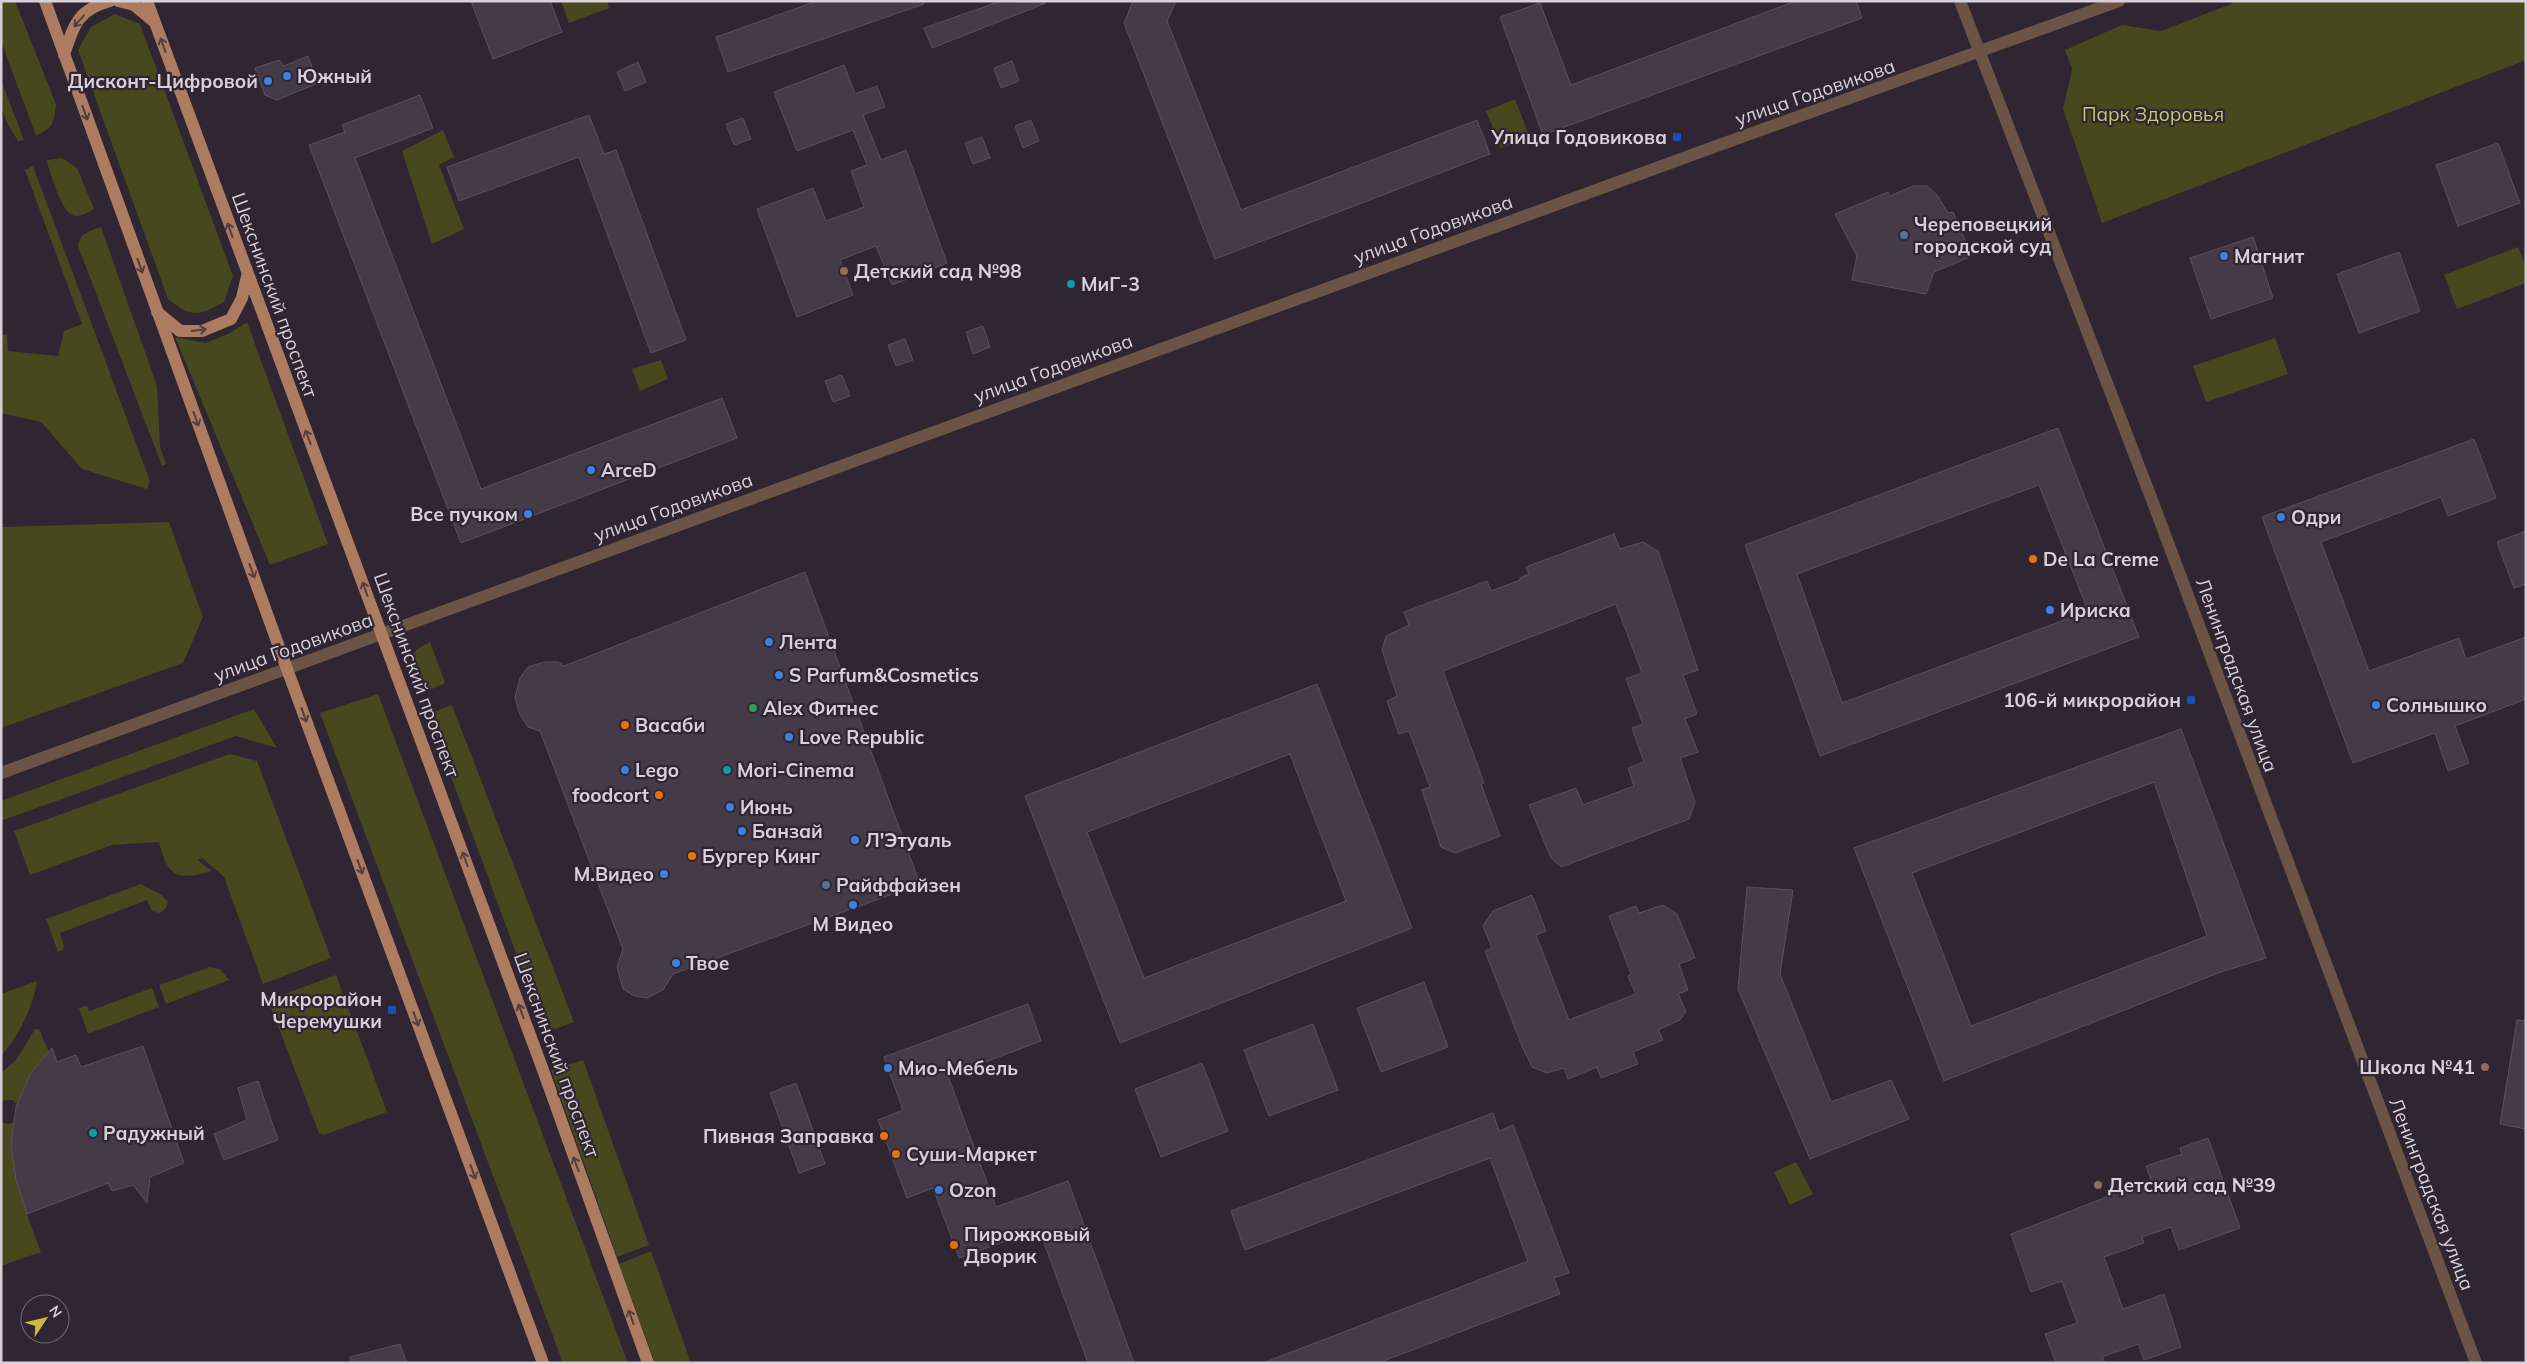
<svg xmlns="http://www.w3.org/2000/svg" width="2527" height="1364" viewBox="0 0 2527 1364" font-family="Mulish,sans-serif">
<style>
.green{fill:#46481e}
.building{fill:#453a48;stroke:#5b505f;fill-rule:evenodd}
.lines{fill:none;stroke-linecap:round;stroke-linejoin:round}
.tertiary{stroke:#6b5346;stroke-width:12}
.primary{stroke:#ac7b60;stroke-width:12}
.oneway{stroke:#543f40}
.shop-dot{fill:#3f7fe0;stroke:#2f2533;stroke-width:2}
.transit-dot{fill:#1a4fb4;stroke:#2f2533;stroke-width:2}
.service-dot{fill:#5c6f8a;stroke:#2f2533;stroke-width:2}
.education-dot{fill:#8d6e63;stroke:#2f2533;stroke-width:2}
.culture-dot{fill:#0f9aa8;stroke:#2f2533;stroke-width:2}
.food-dot{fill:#e8710a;stroke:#2f2533;stroke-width:2}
.leisure-dot{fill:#2e9e5b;stroke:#2f2533;stroke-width:2}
.labels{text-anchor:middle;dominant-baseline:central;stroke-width:4.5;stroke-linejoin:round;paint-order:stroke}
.poi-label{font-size:19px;font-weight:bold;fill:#d7d0d9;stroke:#2f2533;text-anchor:start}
.street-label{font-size:19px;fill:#d7d0d9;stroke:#2f2533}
.park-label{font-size:19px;fill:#c4c96d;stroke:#2f2533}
</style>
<rect width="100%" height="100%" fill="#2f2533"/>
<path class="green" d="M1 1H15L56 104C54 123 54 127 36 136L1 41Z
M561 1H607L609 8 569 23Z
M2233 1H2526V60L2102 223 2063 109 2072 69 2065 50 2122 25 2161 31 2231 4Z
M115 14 140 24 233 276 224 302C199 316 191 318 168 299L78 50 91 27Z
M1 80 24 140 18 141C1 113 1 112 1 80Z
M1515 99 1530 138 1501 148 1486 111Z
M443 130 454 157 439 165 464 229 432 244 402 151Z
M62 158 77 168 94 209C88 212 81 217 75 216 61 214 51 173 46 160Z
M33 166 150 481 147 489 82 469 41 422 1 413V334L7 335 8 351 58 356 64 331 82 324 25 170Z
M101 227 157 386 160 447 166 464 162 466 78 246C80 233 90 231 101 227Z
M2518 247 2526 266V283L2457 309 2444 275Z
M247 322 328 544 270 565 175 337 206 343 230 333Z
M2275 338 2288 374 2206 402 2193 366Z
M661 360 668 379 640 391 632 369Z
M169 522 203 617 183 663 1 728V527Z
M430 642 445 683 419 695C410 669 400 656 430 642Z
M378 694 628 1363H563L320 713Z
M452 705 574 1022 555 1029 541 1021 428 714Z
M254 709 277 748 236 736 1 821V801Z
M230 754 257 761 331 958 263 984 224 877 202 858 197 860 212 871C177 881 168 878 159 842L112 845 30 875 14 831Z
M141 884 162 895 168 902 166 908 160 913 152 911 147 900 60 933 64 945 63 950 58 952 46 919Z
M210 967 220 969 229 980 166 1004 159 985Z
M336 975 387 1112 324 1135 319 1133 268 1000Z
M37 981C33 1007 19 1036 1 1056V994Z
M152 988 159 1007 88 1034 79 1008 87 1006 89 1011Z
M35 1029H39L49 1052 31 1073 17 1104 12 1100H5L1 1102V1073L16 1060Z
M583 1060 649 1245 617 1257 551 1070Z
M1 1122 7 1124 14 1122C9 1170 24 1207 41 1252L1 1266Z
M1796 1162 1813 1194 1790 1205 1774 1172Z
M651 1251 691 1363H655L619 1264Z"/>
<path class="building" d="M471 1H550L562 32 493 59Z
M817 1H923L924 4 728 72 716 37Z
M1001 1 1046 3 932 48 924 28Z
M1133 1H1176L1167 21 1241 210 1477 120 1490 154 1215 259 1124 23Z
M1796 1H1856L1862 18 1543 135 1500 17 1540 3 1571 85Z
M308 56 318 83 277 100 265 95 255 68 279 60 284 66Z
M1012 61 1019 81 1001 88 994 68Z
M638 62 646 82 625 91 617 72Z
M844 65 855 94 877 86 885 107 863 115 881 160 906 150 947 263 892 285 876 246 840 260 853 295 797 317 757 209 813 188 826 221 864 207 851 171 867 165 853 130 797 151 774 92Z
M420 95 433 128 355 158 481 489 722 398 737 438 461 543 309 145 345 132 342 125Z
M589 115 604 154 616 150 686 340 651 353 579 157 459 201 447 167Z
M743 118 751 139 734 145 726 124Z
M1031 120 1039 141 1023 148 1015 126Z
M982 137 990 158 973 164 965 143Z
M2498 143 2520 203 2458 226 2436 165Z
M1913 186H1927L1937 195 1948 213 1953 212 1972 256 1934 272 1926 294 1852 280 1857 256 1835 214 1888 192 1890 196Z
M2253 237 2273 298 2211 319 2190 258Z
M2399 252 2420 311 2359 333 2337 274Z
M983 326 990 347 973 354 966 332Z
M905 339 913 360 896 366 888 345Z
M842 375 850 396 833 402 825 381Z
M2058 428 2139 637 1820 756 1745 545ZM2039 485 2088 611 1842 703 1797 574Z
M2474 439 2496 498 2448 516 2441 497 2321 542 2369 671 2459 638 2466 659 2526 637V699L2455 726 2469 763 2448 771 2435 733 2353 763 2262 517Z
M2526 531V584L2514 588 2497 542Z
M1614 534 1620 549 1643 542 1658 551 1698 670 1683 675 1697 714 1685 719 1698 752 1680 758 1695 802 1689 819 1561 867 1551 858 1529 805 1576 788 1583 805 1634 786 1628 768 1644 762 1632 728 1643 724 1626 679 1642 673 1616 604 1443 671 1484 783 1481 784 1500 836 1455 853 1441 847 1422 790 1430 787 1409 731 1399 734 1387 701 1397 696 1382 650 1386 636 1409 625 1404 612 1487 581 1491 591 1520 580V578L1529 574 1526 567Z
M805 572 920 884 673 974 663 990 647 998 634 996 623 989 617 967 623 949 540 731 528 727 520 715 515 698 520 678 528 667 544 662H558L564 666Z
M1317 684 1412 928 1120 1043 1025 796ZM1290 754 1346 901 1144 978 1087 832Z
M2181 729 2266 958 2221 972 1944 1081 1854 848ZM2154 782 2207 936 1971 1026 1912 873Z
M1747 887 1793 890 1780 974 1831 1102 1891 1080 1909 1119 1810 1159 1738 989Z
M1532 895 1546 931 1536 935 1569 1020 1636 994 1628 976 1631 974 1609 916 1636 906 1639 913 1663 905 1677 914 1695 958 1679 964 1688 990 1678 994 1686 1011 1680 1020 1658 1030 1663 1040 1633 1052 1638 1064 1601 1078 1597 1067 1568 1079 1564 1068 1547 1073 1532 1067 1522 1046 1485 951 1492 948 1483 926 1493 911Z
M1424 982 1448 1047 1381 1072 1357 1008Z
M1028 1004 1041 1041 948 1076 996 1207 1068 1181 1134 1363H1088L1039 1229 959 1258 933 1188 907 1198 878 1120 903 1110 884 1057Z
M2517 1020 2526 1021V1129L2500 1124Z
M1313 1024 1338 1090 1269 1116 1244 1050Z
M143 1046 184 1163 150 1177 147 1203 133 1185 112 1191 108 1183 27 1214 16 1180 11 1145 16 1107 31 1073 52 1048 57 1062 76 1055 81 1067Z
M1202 1063 1228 1131 1161 1157 1135 1089Z
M258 1081 278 1140 224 1160 214 1134 247 1120 238 1088Z
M796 1083 825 1164 799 1173 770 1093Z
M1493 1113 1499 1131 1513 1125 1569 1273 1554 1278 1560 1294 1378 1363H1263L1528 1261 1490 1158 1245 1250 1231 1211Z
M2208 1138 2240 1228 2179 1250 2171 1227 2142 1237 2144 1243 2104 1257 2123 1309 2164 1294 2181 1347 2144 1360 2138 1344 2102 1357 2105 1363H2056L2045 1334 2077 1323 2062 1281 2031 1292 2011 1234 2151 1180 2146 1166 2182 1154 2180 1148Z
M400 1344 407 1363H351L350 1357Z"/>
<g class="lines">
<path class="tertiary" d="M1960 1 2152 500 2476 1363
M1 773 1722 144 2119 1"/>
<path class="primary" d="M45 1 287 669 543 1363
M118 1 134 5 153 21
M147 1 543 1070 648 1363
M64 55C74 25 77 10 110 1
M157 312 180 331H202L231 319 242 298 247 276"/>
</g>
<defs><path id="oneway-shaft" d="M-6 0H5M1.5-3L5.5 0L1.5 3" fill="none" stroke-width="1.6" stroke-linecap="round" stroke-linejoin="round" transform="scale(1.25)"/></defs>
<g class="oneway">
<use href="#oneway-shaft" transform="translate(79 21) rotate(131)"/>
<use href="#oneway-shaft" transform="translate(163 45) rotate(-110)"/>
<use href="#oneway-shaft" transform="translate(85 113) rotate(70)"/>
<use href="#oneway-shaft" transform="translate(230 230) rotate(-110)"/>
<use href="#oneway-shaft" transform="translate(140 266) rotate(70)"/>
<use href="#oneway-shaft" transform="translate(199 330) rotate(-7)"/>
<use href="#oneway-shaft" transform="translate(196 419) rotate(70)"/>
<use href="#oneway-shaft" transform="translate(308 437) rotate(-111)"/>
<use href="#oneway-shaft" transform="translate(252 571) rotate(70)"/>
<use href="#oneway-shaft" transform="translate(365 589) rotate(-110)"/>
<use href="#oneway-shaft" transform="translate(304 715) rotate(70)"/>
<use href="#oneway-shaft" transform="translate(465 859) rotate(-110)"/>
<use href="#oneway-shaft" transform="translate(360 867) rotate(70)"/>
<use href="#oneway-shaft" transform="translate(521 1011) rotate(-110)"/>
<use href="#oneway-shaft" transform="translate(416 1019) rotate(70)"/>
<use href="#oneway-shaft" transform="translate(576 1164) rotate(-110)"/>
<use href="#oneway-shaft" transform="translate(473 1172) rotate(70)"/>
<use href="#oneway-shaft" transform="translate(631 1317) rotate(-110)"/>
</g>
<g class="shop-dot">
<circle cx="287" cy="76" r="5"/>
<circle cx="268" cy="81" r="5"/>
<circle cx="2224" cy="256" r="5"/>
<circle cx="591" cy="470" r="5"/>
<circle cx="528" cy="514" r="5"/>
<circle cx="2281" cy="517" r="5"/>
<circle cx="2050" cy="610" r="5"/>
<circle cx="769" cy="642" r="5"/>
<circle cx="779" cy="675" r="5"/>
<circle cx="2376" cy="705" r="5"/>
<circle cx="789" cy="737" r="5"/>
<circle cx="625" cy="770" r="5"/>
<circle cx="730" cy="807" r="5"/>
<circle cx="742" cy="831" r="5"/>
<circle cx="855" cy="840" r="5"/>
<circle cx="664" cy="874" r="5"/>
<circle cx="853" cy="905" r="5"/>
<circle cx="676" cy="963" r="5"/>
<circle cx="888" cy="1068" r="5"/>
<circle cx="939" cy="1190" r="5"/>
</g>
<g class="transit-dot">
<rect x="1672" y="132" width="10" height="10" rx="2.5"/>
<rect x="2186" y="695" width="10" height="10" rx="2.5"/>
<rect x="387" y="1005" width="10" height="10" rx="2.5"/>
</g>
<g class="service-dot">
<circle cx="1904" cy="235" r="5"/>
<circle cx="826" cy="885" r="5"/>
</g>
<g class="education-dot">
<circle cx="844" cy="271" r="5"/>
<circle cx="2485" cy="1067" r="5"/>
<circle cx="2098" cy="1185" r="5"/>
</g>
<g class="culture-dot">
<circle cx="1071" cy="284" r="5"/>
<circle cx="727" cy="770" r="5"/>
<circle cx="93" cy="1133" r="5"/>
</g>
<g class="food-dot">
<circle cx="2033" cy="559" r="5"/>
<circle cx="625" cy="725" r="5"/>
<circle cx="659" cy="795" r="5"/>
<circle cx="692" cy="856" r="5"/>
<circle cx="884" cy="1136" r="5"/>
<circle cx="896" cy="1154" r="5"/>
<circle cx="954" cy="1245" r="5"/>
</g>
<circle class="leisure-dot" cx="753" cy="708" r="5"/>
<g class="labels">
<g class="poi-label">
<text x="297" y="76">Южный</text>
<text x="258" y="81" text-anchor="end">Дисконт-Цифровой</text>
<text x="1667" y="137" text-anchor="end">Улица Годовикова</text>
<text x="1914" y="224">Череповецкий<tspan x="1914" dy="22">городской суд</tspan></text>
<text x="2234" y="256">Магнит</text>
<text x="854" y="271">Детский сад №98</text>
<text x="1081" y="284">МиГ-3</text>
<text x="601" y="470">ArceD</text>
<text x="518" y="514" text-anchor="end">Все пучком</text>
<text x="2291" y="517">Одри</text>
<text x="2043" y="559">De La Creme</text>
<text x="2060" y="610">Ириска</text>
<text x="779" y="642">Лента</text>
<text x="789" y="675">S Parfum&amp;Cosmetics</text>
<text x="2181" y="700" text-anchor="end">106-й микрорайон</text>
<text x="2386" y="705">Солнышко</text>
<text x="763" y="708">Alex Фитнес</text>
<text x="635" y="725">Васаби</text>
<text x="799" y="737">Love Republic</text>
<text x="635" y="770">Lego</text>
<text x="737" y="770">Mori-Cinema</text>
<text x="649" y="795" text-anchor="end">foodcort</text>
<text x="740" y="807">Июнь</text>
<text x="752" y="831">Банзай</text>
<text x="865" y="840">Л'Этуаль</text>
<text x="702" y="856">Бургер Кинг</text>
<text x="654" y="874" text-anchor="end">М.Видео</text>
<text x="836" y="885">Райффайзен</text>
<text x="853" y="924" text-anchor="middle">М Видео</text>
<text x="686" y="963">Твое</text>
<text x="382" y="999" text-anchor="end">Микрорайон<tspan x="382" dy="22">Черемушки</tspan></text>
<text x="2475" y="1067" text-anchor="end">Школа №41</text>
<text x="898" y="1068">Мио-Мебель</text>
<text x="103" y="1133">Радужный</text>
<text x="874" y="1136" text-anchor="end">Пивная Заправка</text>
<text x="906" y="1154">Суши-Маркет</text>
<text x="2108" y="1185">Детский сад №39</text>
<text x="949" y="1190">Ozon</text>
<text x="964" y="1234">Пирожковый<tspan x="964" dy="22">Дворик</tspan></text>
</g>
<g class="street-label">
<text transform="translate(1815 92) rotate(-19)">улица Годовикова</text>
<text transform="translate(1433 229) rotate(-20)">улица Годовикова</text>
<text transform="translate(275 295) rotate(70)">Шекснинский проспект</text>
<text transform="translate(1053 368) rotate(-20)">улица Годовикова</text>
<text transform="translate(673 507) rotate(-20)">улица Годовикова</text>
<text transform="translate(293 647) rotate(-20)">улица Годовикова</text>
<text transform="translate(417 675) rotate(70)">Шекснинский проспект</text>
<text transform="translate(2237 675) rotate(70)">Ленинградская улица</text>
<text transform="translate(557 1055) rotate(70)">Шекснинский проспект</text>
<text transform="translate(2432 1194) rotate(69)">Ленинградская улица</text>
</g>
<g class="park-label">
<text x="2153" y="114">Парк Здоровья</text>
</g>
</g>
<rect width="2527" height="1364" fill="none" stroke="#d7d0d9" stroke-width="5"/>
<g transform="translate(45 1319) rotate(55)"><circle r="24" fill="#2f2533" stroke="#726975"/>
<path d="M0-4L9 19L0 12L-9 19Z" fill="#ccb938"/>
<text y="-8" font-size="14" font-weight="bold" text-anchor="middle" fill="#d7d0d9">N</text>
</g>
</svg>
